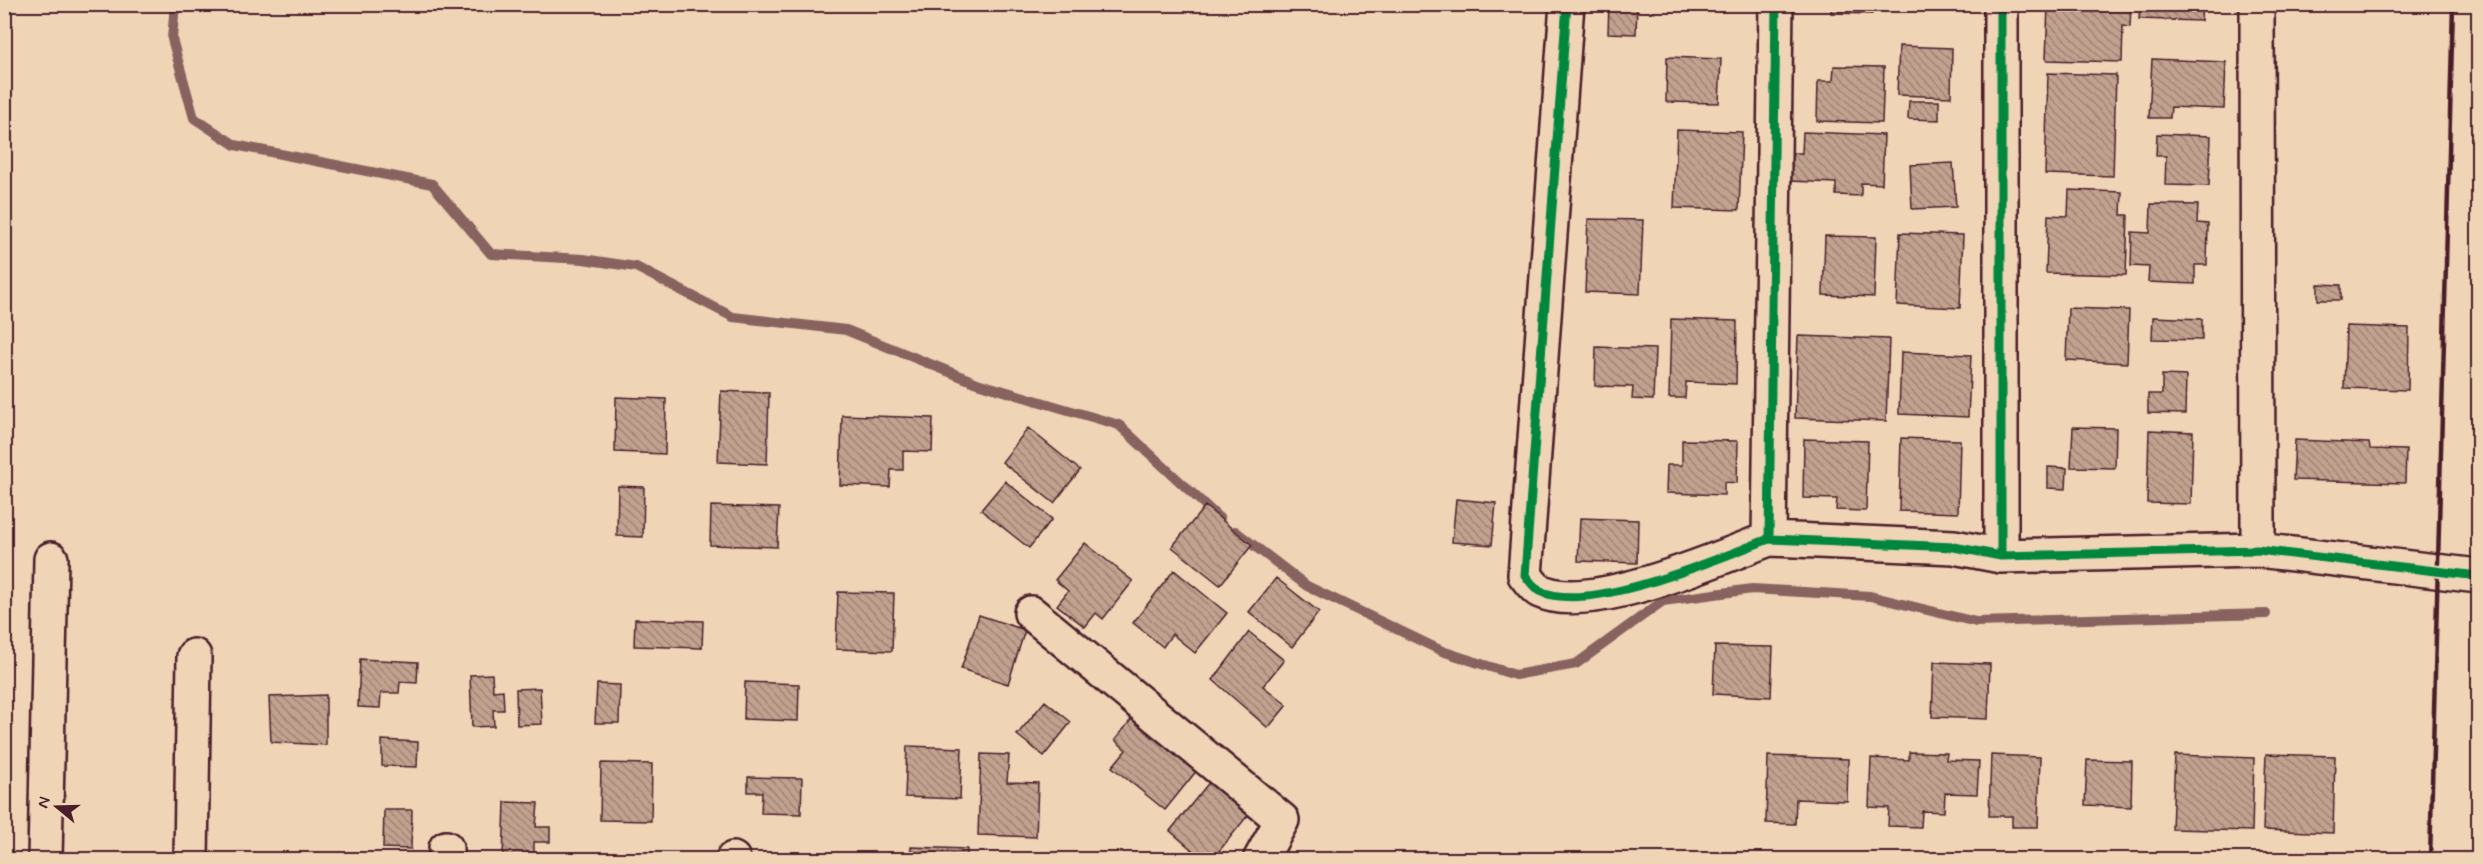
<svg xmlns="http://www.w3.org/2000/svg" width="2483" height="864" viewBox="0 0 2483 864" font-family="Mynerve,sans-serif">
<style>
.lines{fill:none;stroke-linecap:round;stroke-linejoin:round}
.stream{stroke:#87625f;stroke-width:10}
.building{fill:url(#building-back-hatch);stroke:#4a1f2b;stroke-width:1.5}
.minor-casing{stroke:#4a1f2b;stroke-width:38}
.minor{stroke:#efd4b6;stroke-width:33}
.rail{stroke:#4a1f2b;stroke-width:4.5}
.cycleway-casing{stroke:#efd4b6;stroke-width:13}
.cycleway{stroke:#00873e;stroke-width:9}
</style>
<defs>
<pattern id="building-back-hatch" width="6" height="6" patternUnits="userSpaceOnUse" patternTransform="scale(1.5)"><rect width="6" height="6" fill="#c1a28f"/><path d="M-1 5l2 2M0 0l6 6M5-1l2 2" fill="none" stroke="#9f8375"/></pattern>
</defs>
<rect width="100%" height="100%" fill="#efd4b6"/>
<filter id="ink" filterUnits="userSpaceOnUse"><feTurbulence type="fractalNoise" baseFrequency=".0167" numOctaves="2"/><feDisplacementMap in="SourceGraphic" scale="12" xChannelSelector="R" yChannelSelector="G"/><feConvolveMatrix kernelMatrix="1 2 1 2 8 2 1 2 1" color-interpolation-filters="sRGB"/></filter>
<g filter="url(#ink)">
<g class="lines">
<path class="stream" d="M175 4 172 39 194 118 235 145 432 184 491 254 583 259 636 267 733 317 846 330 977 383 1119 425 1220 519
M1235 531 1307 586 1442 651 1515 675 1576 664 1663 601 1752 589 1870 596 1976 622 2266 614"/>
</g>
<path class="building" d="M1609 4H1637L1636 34 1608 33Z
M1832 4H1872V14L1831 13Z
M2048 4H2131L2130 27 2123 26 2122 62 2046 60Z
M2140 4H2202L2201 21 2139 19Z
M1899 46 1952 48 1951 97 1897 95Z
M1667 57 1721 59 1719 103 1666 102Z
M2152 59 2226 62 2224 109 2171 107 2170 118H2149Z
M1834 66 1884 67 1882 123 1817 121 1818 81H1833Z
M2048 73 2116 75 2113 176 2045 174Z
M1909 101H1939V120L1908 119Z
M1677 130 1742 132 1739 210 1674 208Z
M1803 132 1884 135 1882 184 1861 183V196L1836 195V183L1790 181 1791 153H1802Z
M2157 134 2211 136 2209 186 2165 185 2166 156H2156Z
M1953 163 1956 207 1912 209 1910 165Z
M2069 190 2122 192 2121 215H2128L2126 275 2046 273 2048 215 2068 216Z
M2151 204 2198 205 2197 223 2208 224 2207 265H2195V284L2148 282 2149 267 2131 266 2132 232 2150 233Z
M1588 219 1643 220 1640 294 1585 292Z
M1900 233 1963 235 1960 308 1897 305Z
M1825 236 1876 237 1874 297 1823 295Z
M2318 284 2341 285V300H2318Z
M2068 308 2129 310 2127 363 2066 360Z
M2153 317 2202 319V340L2152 339Z
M1671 319 1737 321 1736 384 1686 382 1685 398H1669Z
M2346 326 2409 328 2408 390 2344 388Z
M1798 336 1889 339 1886 421 1795 418Z
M1596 347 1655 349 1653 400 1632 399 1633 387 1595 386Z
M1901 352 1971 355 1968 417 1899 414Z
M2162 375 2186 376 2185 414 2148 413V394H2162Z
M721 391 769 393 767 464 718 462Z
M616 397 666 399 665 454 615 452Z
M842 415 933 418 932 452 903 451V470H891L890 487 840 485Z
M2073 427 2116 428 2115 468 2071 467Z
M1028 428 1080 470 1054 503 1002 462Z
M2149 430 2193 432 2191 504 2147 503Z
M1901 438 1960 440 1958 513 1899 511Z
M1804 439 1868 441 1866 511 1836 510 1837 499 1803 498Z
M1682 440 1738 441 1737 483 1724 482V495L1666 493 1667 465H1682Z
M2295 440 2369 443 2370 449 2406 450 2405 483 2293 480Z
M2048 467 2067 468 2066 489 2048 488Z
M1005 481 1052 519 1029 548 981 510Z
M618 486 644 487 643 537 617 536Z
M1456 499 1496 503 1492 545 1452 542Z
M711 506 779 508 777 547 710 545Z
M1205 506 1252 545 1220 585 1172 547Z
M1580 518 1638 520 1637 563 1578 561Z
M1085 543 1133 581 1103 619 1096 613 1085 627 1057 605 1068 591 1055 580Z
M1174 570 1227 613 1195 653 1172 634 1163 647 1133 623Z
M1276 578 1319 612 1292 647 1249 612Z
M838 592 894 593 892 651 836 649Z
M979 615 1025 630 1008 684 961 669Z
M635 619 703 621 702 648 634 646Z
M1249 632 1284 660 1263 686 1287 705 1268 728 1213 680Z
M1715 646 1773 647 1771 697 1713 694Z
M360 659 418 662 417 683 400 682 399 693H381L380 708 358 707Z
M1934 662 1990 664 1988 719 1932 717Z
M492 674 493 691 503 690 504 710H493L494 726 472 727 470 675Z
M745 682 799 684 798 721 744 719Z
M597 684 620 685 619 723H595Z
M540 688 542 724 517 725 516 689Z
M326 695V745L271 742 269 697Z
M1045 701 1071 722 1044 756 1017 735Z
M1137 712 1202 764 1165 810 1112 767 1126 750 1115 740Z
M382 740 418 742 417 767 382 766Z
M907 746 962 748 960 799 905 797Z
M1909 752 1947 753 1946 760 1979 761 1977 794 1945 793 1944 812 1922 811 1921 827 1888 826 1889 808 1869 807 1871 758 1909 760Z
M981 754 1009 755 1007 782 1038 783 1036 837 978 835Z
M2266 754 2335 756 2333 833 2263 830Z
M1991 755 2040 757 2038 827H2012V816H1989Z
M2175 755 2254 758 2252 831 2172 829Z
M1768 756 1848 759 1847 801 1796 799 1795 824 1766 823Z
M1227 760 1267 830 1248 815 1212 860H1204L1170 831Z
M2087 760 2132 761 2131 807 2085 805Z
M601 763 652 764 651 821 600 820Z
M748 777 802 778 801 814 761 813 762 792H748Z
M505 802 538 803 536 827H550V842H534V858H503Z
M384 810H412L411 849 383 848Z
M911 847 967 849V860H910Z
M625 853H653V860H625Z"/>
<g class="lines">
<defs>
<path id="minor" d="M1567 4 1525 575C1529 580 1534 588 1540 591 1590 615 1718 558 1769 539
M1776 4 1769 539 1954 547 2001 556 2258 550 2478 576
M2257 4 2258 550
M2001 556V4
M1031 613 1282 820 1260 860
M45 860 51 559
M191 860 194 656
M446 860V848
M733 860V859"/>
</defs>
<use href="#minor" class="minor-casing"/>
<use href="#minor" class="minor"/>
<path class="rail" d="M2430 860 2453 4"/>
<defs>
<path id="cycleway" d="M1567 4 1525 575C1529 580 1534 588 1540 591 1590 615 1718 558 1769 539
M1776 4 1769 539 1954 547 2001 556 2258 550 2478 576
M2001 556V4"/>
</defs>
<use href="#cycleway" class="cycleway-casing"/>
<use href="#cycleway" class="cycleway"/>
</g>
</g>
<rect width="2483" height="864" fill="none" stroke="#efd4b6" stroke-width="24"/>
<rect x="12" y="12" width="2459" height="840" fill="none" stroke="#4a1f2b" stroke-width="2" filter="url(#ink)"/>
<g transform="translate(57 807) rotate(289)" stroke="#efd4b6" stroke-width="4.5" paint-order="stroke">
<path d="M0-4.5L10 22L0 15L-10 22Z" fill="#4a1f2b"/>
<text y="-9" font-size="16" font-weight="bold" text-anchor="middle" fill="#4a1f2b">N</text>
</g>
</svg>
